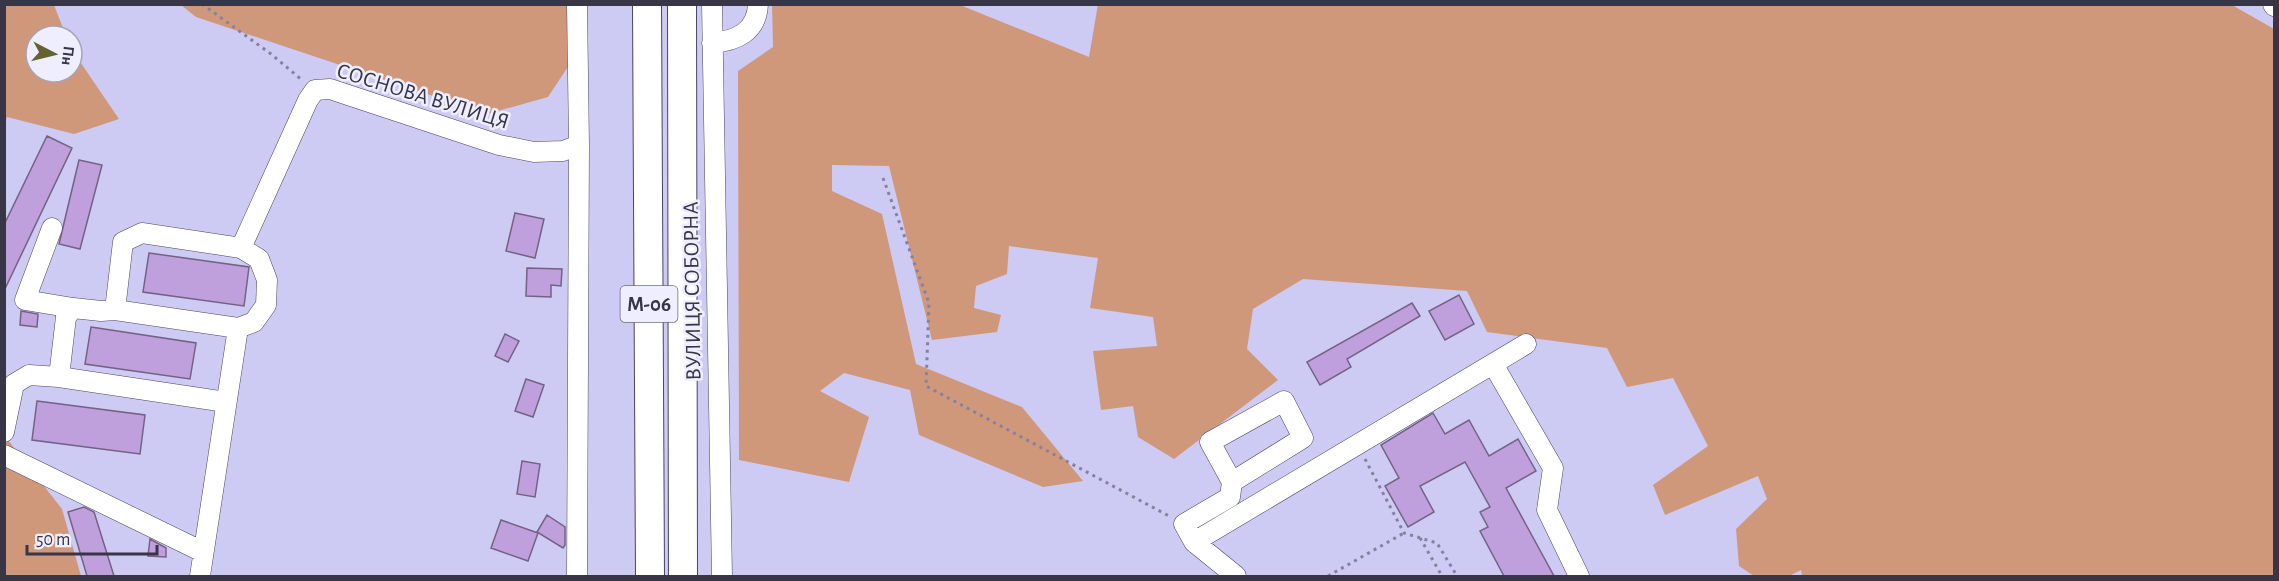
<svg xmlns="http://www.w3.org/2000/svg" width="2279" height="581" viewBox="0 0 2279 581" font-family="'Alegreya Sans',sans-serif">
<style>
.green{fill:#d0987b}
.building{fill:#bfa0dc;stroke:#746284;stroke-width:1.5}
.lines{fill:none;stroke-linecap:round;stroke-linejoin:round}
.minor-casing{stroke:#484567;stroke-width:21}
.highway-casing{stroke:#484567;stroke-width:30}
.path{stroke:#84829f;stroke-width:3;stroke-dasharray:3 4.5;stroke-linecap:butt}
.minor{stroke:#fff;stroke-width:20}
.highway{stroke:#fff;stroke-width:28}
.labels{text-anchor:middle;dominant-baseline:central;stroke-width:5;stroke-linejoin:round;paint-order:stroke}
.shield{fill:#efeeff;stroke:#6e6c7e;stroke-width:1.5}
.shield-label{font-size:21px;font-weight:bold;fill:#373546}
.street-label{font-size:22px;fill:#373546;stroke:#efeeff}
</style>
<rect width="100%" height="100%" fill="#cdcaf3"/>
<path class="green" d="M5 4 54 5 66 36H36V72H72V50L119 119 74 134 7 117 5 123Z
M772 4 960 5 1089 57 1098 4 2232 5 2274 29V576H1802L1801 570 1789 576H1754L1739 566 1736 529 1767 499 1758 476 1665 515 1653 485 1708 446 1673 378 1627 387 1607 348 1487 332 1467 291 1303 279 1253 309 1247 349 1278 380 1174 459 1138 437 1133 406 1101 410 1093 351 1157 346 1153 317 1090 308 1098 258 1009 246 1007 274 976 286 974 308 1001 315 997 332 932 340 889 166 832 165V191L882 214 916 364 1022 407 1083 481 1043 487 919 435 910 390 844 373 820 391 869 417 849 482 739 460 738 71 773 47Z
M181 5H575L577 53 548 97 487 114 196 17Z
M4 435 62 509 81 576H5Z"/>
<path class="building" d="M47 136 72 148 4 291V225Z
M79 160 102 165 80 249 59 244Z
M515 213 544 219 535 258 506 251Z
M149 253 249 267 244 306 143 292Z
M527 268 562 269 561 286 551 285V297L526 296Z
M1459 295 1474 324 1445 340 1429 311Z
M1412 303 1420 316 1347 359 1351 367 1320 385 1307 362Z
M21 311 38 314 37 327 20 325Z
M91 327 196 343 190 379 85 364Z
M505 334 519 341 508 362 495 356Z
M526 379 544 385 533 417 515 411Z
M37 401 145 415 140 454 32 440Z
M1433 413 1445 434 1469 420 1489 456 1518 439 1536 471 1506 488 1554 576H1504L1480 531 1488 527 1480 512 1490 507 1465 462 1420 486 1434 512 1408 527 1385 486 1399 478 1381 445Z
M522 461 540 464 535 497 517 494Z
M84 507 94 512 114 576H87L68 512Z
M547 515 565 527V545L563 548 537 532Z
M501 520 538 533 528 561 491 548Z
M150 539 166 548V557L148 556Z"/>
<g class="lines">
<defs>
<path id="minor" d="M712 4 722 576
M2273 4 2274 6
M712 43C736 41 757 32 758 4
M52 228 25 300 73 308
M115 310 123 242 142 233 241 248
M1493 364 1553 468 1547 510 1579 576
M59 377 66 317 73 308 101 311 115 310 238 328
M4 432 14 384 29 375 59 377 226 402
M4 455 203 552
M1232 482 1303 438 1284 401 1210 442 1232 482 1230 497 1184 524 1194 542 1236 576
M1194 542 1526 344
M200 576 238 328 254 322 266 305 267 280 259 259 241 248 308 100 315 90 330 89 499 145 534 152 563 151 579 145
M577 576 579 145 577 4"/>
<path id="highway" d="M647 4 650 576
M682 4 683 576"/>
</defs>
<use href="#minor" class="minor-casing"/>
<use href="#highway" class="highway-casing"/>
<path class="path" d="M202 4 271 54 302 80
M883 178 929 303 926 386 1169 516
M1365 459 1404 533 1437 543 1457 576
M1420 538 1442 576
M1328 576 1404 533"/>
<use href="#minor" class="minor"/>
<use href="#highway" class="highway"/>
</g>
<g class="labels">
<rect class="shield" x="620.5" y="286" width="57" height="36" rx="4.5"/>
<g class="shield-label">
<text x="649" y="304">М-06</text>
</g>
<g class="street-label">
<text transform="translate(423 96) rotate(17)">СОСНОВА ВУЛИЦЯ</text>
<text transform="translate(692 291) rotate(-91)">ВУЛИЦЯ СОБОРНА</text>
</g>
</g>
<rect width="2279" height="581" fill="none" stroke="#373546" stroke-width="12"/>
<g transform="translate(54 54) rotate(97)"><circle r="28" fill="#efeeff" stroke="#a5a4b5" stroke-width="1.5"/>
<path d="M0-4.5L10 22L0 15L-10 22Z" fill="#646330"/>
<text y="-9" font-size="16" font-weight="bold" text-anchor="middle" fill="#373546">Пн</text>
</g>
<path d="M27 545v9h130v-9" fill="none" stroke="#373546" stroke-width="3"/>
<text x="36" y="545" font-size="18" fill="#373546" stroke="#efeeff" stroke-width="4.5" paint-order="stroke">50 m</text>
</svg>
